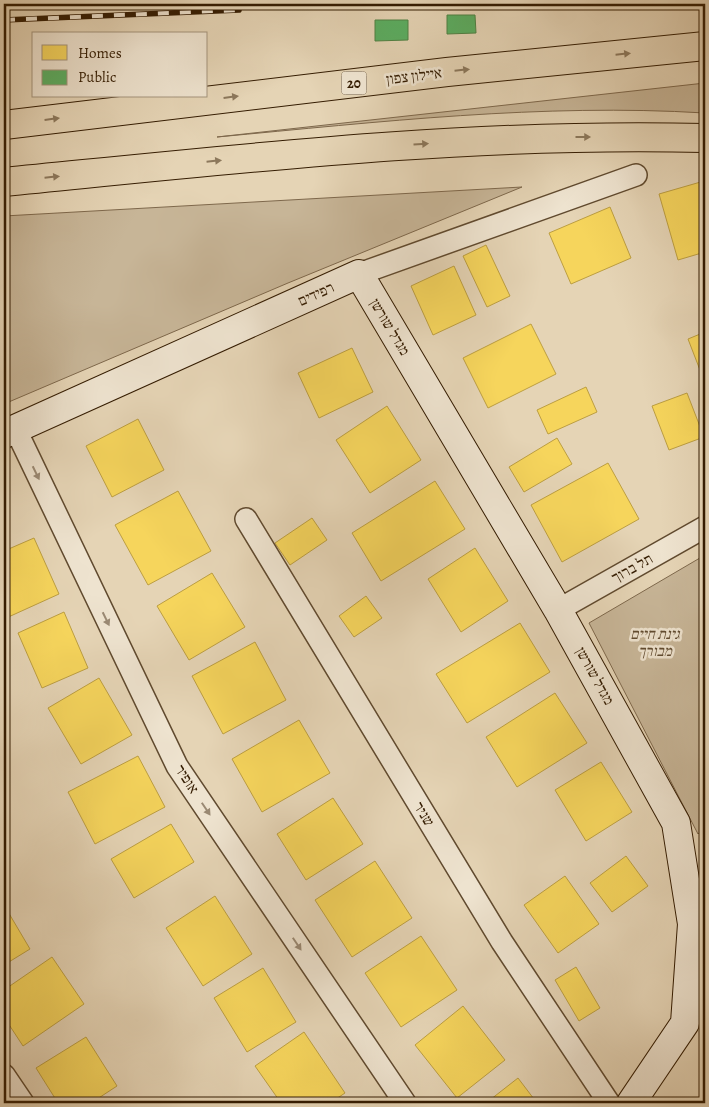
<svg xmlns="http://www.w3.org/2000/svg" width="709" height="1107" viewBox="0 0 709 1107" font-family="Alegreya,'Frank Ruhl Libre',serif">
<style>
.green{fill:#c7b597;stroke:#7e684c}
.homes{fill:#f6d55c;stroke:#bc9e41}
.public{fill:#5aae61;stroke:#4f8244}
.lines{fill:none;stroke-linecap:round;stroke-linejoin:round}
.street-casing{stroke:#604a2f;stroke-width:24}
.secondary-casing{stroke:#341c02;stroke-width:30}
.highway-casing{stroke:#341c02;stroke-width:30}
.street{stroke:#eee3cf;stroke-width:21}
.secondary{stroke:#eee3cf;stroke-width:28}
.highway{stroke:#e5d4b5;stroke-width:28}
.rail-casing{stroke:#341c02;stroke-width:5.5}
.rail{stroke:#eee3cf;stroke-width:4;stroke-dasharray:11;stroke-linecap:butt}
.oneway{fill:#8c785c}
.oneway2{fill:#9a8973}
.labels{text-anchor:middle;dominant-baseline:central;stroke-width:5;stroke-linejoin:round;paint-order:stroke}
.shield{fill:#eee3cf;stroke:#6c5840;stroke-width:1}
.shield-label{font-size:14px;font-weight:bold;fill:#341c02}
.street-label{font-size:15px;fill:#341c02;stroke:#eee3cf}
.park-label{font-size:15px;font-style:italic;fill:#604a2f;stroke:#eee3cf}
</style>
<rect width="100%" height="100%" fill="#e5d4b5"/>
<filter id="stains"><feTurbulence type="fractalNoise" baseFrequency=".004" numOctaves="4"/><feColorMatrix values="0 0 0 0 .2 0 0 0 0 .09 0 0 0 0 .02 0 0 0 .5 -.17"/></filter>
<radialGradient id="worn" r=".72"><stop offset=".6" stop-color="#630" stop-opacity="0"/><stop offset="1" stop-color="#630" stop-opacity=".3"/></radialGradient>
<path class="green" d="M705 83V113C542 103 379 122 217 137Z
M522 187 288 283 4 404V216Z
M705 555V827L698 834 589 623Z"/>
<path class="homes" d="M704 181 705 252 678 260 659 194Z
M610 207 631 258 571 284 549 233Z
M486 245 510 296 487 307 463 256Z
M454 266 476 315 433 335 411 286Z
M531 324 556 374 488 408 463 358Z
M705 332V383L688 339Z
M352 348 373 392 319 418 298 373Z
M586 387 597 412 548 434 537 410Z
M687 393 704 437 669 450 652 406Z
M387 406 421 460 370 493 336 440Z
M138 419 164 470 112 497 86 446Z
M557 438 572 464 524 492 509 467Z
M608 463 639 519 562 562 531 505Z
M435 481 465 529 381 581 352 533Z
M178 491 211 551 148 585 115 525Z
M312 518 327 540 290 565 275 543Z
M34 538 59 594 4 619V551Z
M475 548 508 601 461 632 428 579Z
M212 573 245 627 189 660 157 606Z
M366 596 382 618 354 637 339 616Z
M64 612 88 668 42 688 18 633Z
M520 623 550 672 467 723 436 674Z
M255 642 286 700 223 734 192 676Z
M99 678 132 735 81 764 48 708Z
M555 693 587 743 517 787 486 737Z
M299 720 330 773 262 812 232 759Z
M138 756 165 807 95 844 68 792Z
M601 762 632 812 586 841 555 790Z
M333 798 363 844 306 880 277 834Z
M171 824 194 862 134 898 111 859Z
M626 856 648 886 612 912 590 883Z
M375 861 412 918 352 957 315 900Z
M565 876 599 924 558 953 524 905Z
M215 896 252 954 203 986 166 928Z
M4 905 30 949 4 965Z
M421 936 457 990 401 1027 365 973Z
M52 957 84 1004 23 1046 4 1017V990Z
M576 967 600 1008 579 1021 555 980Z
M263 968 296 1022 247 1052 214 998Z
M463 1006 505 1060 457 1098 415 1045Z
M304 1032 345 1093 330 1103H281L255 1066Z
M86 1037 117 1086 91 1103H58L36 1068Z
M518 1078 537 1103H486Z"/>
<path class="public" d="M447 15H475L476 33 447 34Z
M375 20H408V40L375 41Z"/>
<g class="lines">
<defs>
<path id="street" d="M359 274 636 175
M15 428 177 766 405 1103
M246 519 502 942 609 1103
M558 610 705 527
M4 1075 23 1103"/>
<path id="secondary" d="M4 434 359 274 558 610 676 823 692 924 685 1023 631 1103"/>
<path id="highway" d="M4 125 447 72 705 46
M4 182C238 159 469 132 705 138"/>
</defs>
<use href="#street" class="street-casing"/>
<use href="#secondary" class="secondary-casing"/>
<use href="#highway" class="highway-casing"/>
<use href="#street" class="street"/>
<use href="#secondary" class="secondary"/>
<use href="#highway" class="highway"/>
<defs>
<path id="rail" d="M4 7 27 4
M4 20 239 10"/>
</defs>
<use href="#rail" class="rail-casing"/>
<use href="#rail" class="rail"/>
</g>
<defs><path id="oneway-solid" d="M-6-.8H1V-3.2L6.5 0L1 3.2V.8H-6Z" transform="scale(1.25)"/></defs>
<g class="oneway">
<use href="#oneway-solid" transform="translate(623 54) rotate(-6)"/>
<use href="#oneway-solid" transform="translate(462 70) rotate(-6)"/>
<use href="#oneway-solid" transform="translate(231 97) rotate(-7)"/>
<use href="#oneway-solid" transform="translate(52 119) rotate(-7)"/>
<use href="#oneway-solid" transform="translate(583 137)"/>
<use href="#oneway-solid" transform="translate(421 144) rotate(-4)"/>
<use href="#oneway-solid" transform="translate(214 161) rotate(-6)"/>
<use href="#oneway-solid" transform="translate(52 177) rotate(-6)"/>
</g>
<g class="oneway2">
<use href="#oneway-solid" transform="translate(36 473) rotate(64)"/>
<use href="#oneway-solid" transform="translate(106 619) rotate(64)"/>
<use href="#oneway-solid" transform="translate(206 809) rotate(56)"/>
<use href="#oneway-solid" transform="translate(297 944) rotate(56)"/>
</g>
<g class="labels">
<rect class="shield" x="341.5" y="71.5" width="25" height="23" rx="4"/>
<g class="shield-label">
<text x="354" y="83">20</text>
</g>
<g class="street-label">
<text transform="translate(414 76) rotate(-7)">איילון צפון</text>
<text transform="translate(316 294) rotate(-24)">רפידים</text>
<text transform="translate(390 327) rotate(59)">מגדל שורשן</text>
<text transform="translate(632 568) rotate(-29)">תל ברוך</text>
<text transform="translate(595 676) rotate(61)">מגדל שורשן</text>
<text transform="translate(187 779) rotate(57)">אופיר</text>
<text transform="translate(424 814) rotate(59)">שניר</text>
</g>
<g class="park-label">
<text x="655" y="634">גינת חיים<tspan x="655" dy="17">מבורך</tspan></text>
</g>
</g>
<rect width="709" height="1107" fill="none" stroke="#e5d4b5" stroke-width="20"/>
<rect x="5" y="5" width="699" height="1097" fill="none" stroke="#341c02" stroke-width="2.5"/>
<rect x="10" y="10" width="689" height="1087" fill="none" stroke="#341c02"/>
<rect x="32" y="32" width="175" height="65" fill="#eee3cf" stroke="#a4937d"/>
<rect x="42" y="45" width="25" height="15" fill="#f6d55c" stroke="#a4937d"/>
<text x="78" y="58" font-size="15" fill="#341c02">Homes</text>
<rect x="42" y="70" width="25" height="15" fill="#5aae61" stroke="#a4937d"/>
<text x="78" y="82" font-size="15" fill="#341c02">Public</text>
<rect width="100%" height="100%" filter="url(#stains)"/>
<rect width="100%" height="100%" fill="url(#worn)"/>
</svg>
